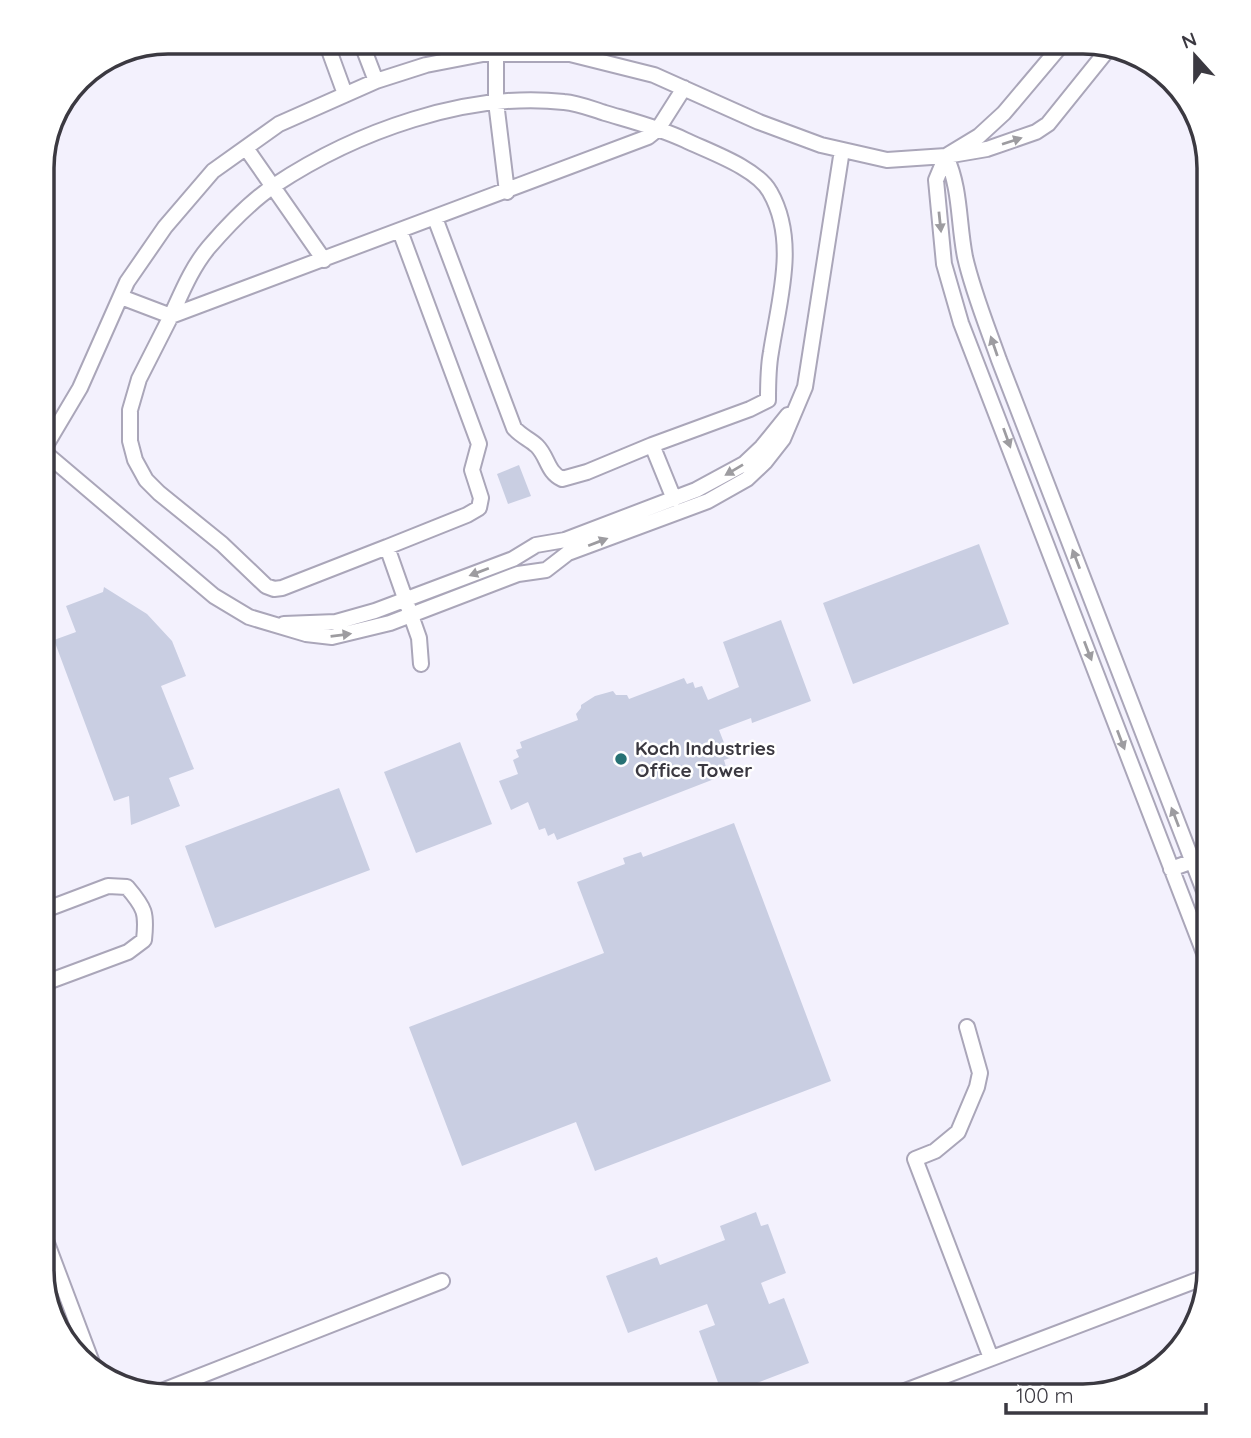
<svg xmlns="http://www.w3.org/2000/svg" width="1251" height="1438" viewBox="0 0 1251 1438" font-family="Quicksand,sans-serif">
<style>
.building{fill:#c9cee2}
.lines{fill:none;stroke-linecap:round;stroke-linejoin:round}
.minor-casing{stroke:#aaa6b9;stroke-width:18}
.minor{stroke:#fff;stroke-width:14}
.oneway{fill:#9d9ca0}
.poi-dot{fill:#267174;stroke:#fff;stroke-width:2.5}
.labels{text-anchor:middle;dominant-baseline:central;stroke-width:5;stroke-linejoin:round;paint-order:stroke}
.poi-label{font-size:19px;font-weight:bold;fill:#3b3941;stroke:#fff;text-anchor:start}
.rim{fill:none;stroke:#3b3941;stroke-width:3.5}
</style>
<rect width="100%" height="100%" fill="#f3f1fd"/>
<path class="building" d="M519 465 531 496 508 504 497 474Z
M979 544 1009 624 853 684 823 603Z
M104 587 147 614 172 641 186 676 161 686 194 769 169 778 180 806 131 825 129 796 114 801 54 640 76 632 66 606 103 592Z
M781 620 811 701 752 723 751 718 719 730 730 758 724 760 726 767 719 769 722 776 557 840 554 833 548 836 545 828 539 830 528 802 511 810 499 781 518 774 513 760 519 757 516 750 522 748 520 742 578 720 576 714 581 708V705L595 696 613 691 616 695H627L629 699 684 678 687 684 693 682 695 688 702 686 708 700 739 687 723 642Z
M460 742 492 824 416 853 384 772Z
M339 788 370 870 215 928 185 846Z
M734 823 831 1081 595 1171 576 1122 462 1166 409 1027 604 953 577 882 625 864 623 858 641 852 643 857Z
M756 1212 761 1226 768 1224 786 1273 761 1283 769 1304 784 1298 809 1363 723 1396 699 1331 715 1325 707 1304 628 1333 606 1276 657 1257 660 1265 725 1240 720 1226Z"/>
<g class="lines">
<defs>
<path id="minor" d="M326 42 345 94
M361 42 376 81
M1064 42 1004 113 979 136 946 156 936 180 944 264 961 323 1209 966
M496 54V102L507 192
M246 148 324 260
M946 156C961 190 958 221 965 257 973 292 987 326 999 360L1209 904
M435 218 514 428C522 437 530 439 537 446 548 457 547 472 562 479L587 472 652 445
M121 297 171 316 139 379 130 410V441L135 460 146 480 159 493 222 544 266 586 274 589 282 588 387 547 419 638 421 664
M171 316C182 292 192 267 209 247 228 225 251 201 275 185 355 132 467 91 564 102 578 103 592 109 605 113 632 121 660 128 685 140 710 152 757 168 770 192 798 241 779 300 771 352 768 368 768 384 768 400L750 409 652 445 674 499
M171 316 648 137 658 129 684 88
M43 451 214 596 249 617 306 634 332 637 390 623 518 574 546 570 568 553 708 501 747 479 765 462 783 439 805 387 842 150
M42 452 80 388 127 282 165 227 213 171 279 124 376 81 426 65 483 54H570L654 75 759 122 821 145 887 160 946 156 987 149 1036 132 1048 124 1110 47
M387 547 467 515 479 508 481 498 472 470 479 444 400 231
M284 624 336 622 375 611 513 559 536 545 565 540 696 490 744 464 762 447 788 415
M1171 869 1193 861 1209 850
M42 984 128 952 144 940C147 913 145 908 127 887L108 886 42 911
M967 1027 980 1073 977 1087 958 1132 935 1151 915 1159 991 1358
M42 1230 94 1368
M58 1318 70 1348
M157 1393 442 1281
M892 1396 1208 1276"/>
</defs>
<use href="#minor" class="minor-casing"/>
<use href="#minor" class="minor"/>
</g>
<defs><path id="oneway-solid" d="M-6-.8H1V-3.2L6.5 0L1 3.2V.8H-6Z" transform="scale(1.75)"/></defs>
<g class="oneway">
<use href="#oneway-solid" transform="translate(1012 141) rotate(-18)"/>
<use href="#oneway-solid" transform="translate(940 222) rotate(84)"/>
<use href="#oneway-solid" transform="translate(994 346) rotate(-109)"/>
<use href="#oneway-solid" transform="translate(1007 438) rotate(70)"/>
<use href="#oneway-solid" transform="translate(734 470) rotate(149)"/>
<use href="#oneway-solid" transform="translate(598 542) rotate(-21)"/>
<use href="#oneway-solid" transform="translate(1076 559) rotate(-111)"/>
<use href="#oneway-solid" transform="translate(479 572) rotate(159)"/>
<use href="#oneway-solid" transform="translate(341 635) rotate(-7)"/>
<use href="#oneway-solid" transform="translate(1088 651) rotate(69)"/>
<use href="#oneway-solid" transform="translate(1121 740) rotate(69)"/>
<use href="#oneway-solid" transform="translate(1175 817) rotate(-111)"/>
</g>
<circle class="poi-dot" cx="621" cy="759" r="7"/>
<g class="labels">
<g class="poi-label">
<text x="635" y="748">Koch Industries<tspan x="635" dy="22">Office Tower</tspan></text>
</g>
</g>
<path d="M0 0H1251V1438H0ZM168 54H1083A114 114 0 0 1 1197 168V1270A114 114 0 0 1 1083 1384H168A114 114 0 0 1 54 1270V168A114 114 0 0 1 168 54Z" fill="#fff" fill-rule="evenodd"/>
<path class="rim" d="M168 54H1083A114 114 0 0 1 1197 168V1270A114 114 0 0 1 1083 1384H168A114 114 0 0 1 54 1270V168A114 114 0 0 1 168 54Z"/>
<g transform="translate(1195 56) rotate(339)" stroke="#ffffff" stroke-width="5" paint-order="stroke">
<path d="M0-5L12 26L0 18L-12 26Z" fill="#3b3941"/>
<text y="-10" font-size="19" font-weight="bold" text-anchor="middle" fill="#3b3941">N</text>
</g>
<path d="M1006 1403v10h200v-10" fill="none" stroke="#3b3941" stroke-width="3.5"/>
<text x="1016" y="1403" font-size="21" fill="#3b3941" stroke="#ffffff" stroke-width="5" paint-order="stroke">100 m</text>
</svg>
